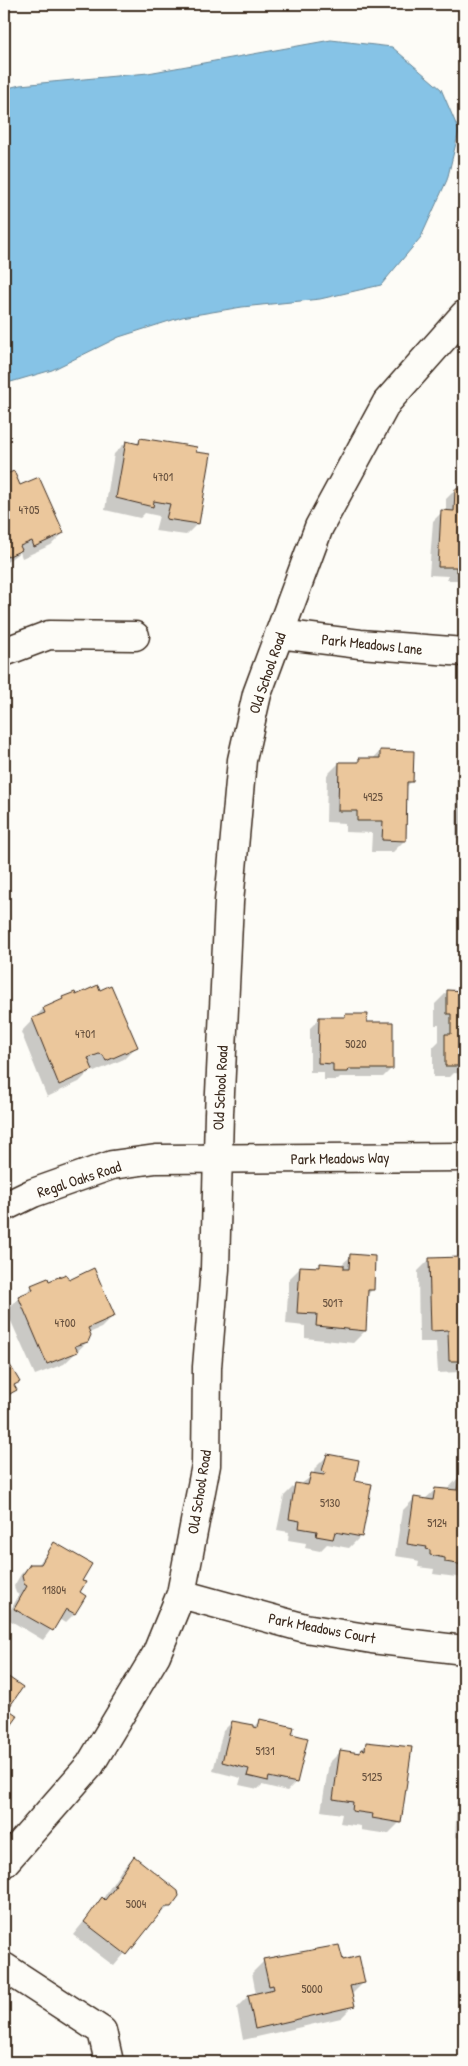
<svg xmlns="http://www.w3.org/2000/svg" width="468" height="2066" viewBox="0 0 468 2066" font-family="'Patrick Hand',sans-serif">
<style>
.water{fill:#86c3e6;stroke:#688696}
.shadow{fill:#0003}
.building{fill:#ebc79c;stroke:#3b2a1e}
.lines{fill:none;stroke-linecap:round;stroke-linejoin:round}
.minor-casing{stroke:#3b2a1e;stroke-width:31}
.minor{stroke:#fdfcf7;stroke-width:28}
.labels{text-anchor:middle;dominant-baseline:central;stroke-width:4.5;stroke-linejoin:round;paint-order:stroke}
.number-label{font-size:12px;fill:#67513e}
.street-label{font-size:15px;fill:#3b2a1e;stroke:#fdfcf7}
</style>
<rect width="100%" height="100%" fill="#fdfcf7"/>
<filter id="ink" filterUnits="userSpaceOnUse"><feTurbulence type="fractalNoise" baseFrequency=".02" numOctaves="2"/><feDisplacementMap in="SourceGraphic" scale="10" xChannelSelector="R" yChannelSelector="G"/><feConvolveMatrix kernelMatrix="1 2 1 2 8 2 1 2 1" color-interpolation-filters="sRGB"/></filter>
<g filter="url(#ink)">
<path class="water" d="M331 40 392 47 441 89 459 131 447 180 421 237 381 285 320 299 242 307 182 317 119 337 52 370 4 384V89L20 85 148 73Z"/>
<path class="shadow" d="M141 439 198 523 186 535 155 531 159 516 145 513 140 518 105 510 114 454 126 442 136 444Z
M13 473 20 487 63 533 51 545 22 558 20 552 4 564V477Z
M455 490H464V577L461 580H447L448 576 429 575 433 521 442 512H446V499Z
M380 751 412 781 406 787 405 840 393 852H371L372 833 345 832V823L326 822 327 775 339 763H355L359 759 372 760Z
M464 760V840L456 838 457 766Z
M447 992H464V1080V1074L454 1073 450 1077H433V1047L439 1041V1025H435V1004Z
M74 994 136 1047 124 1059 94 1072 92 1069 79 1082 47 1097 21 1032 43 1009Z
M346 1015 366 1023 392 1068 383 1077H341L338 1080H324V1072H310V1028L319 1019H342Z
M351 1256 372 1290 367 1295 365 1331 353 1343 305 1338V1326L286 1324 289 1279 301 1267 317 1268 321 1265 340 1266Z
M430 1259 464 1263V1368L460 1372 438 1373 436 1342H419L418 1271Z
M68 1281 113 1316 101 1328 89 1333 87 1342 64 1364 35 1375 6 1310 32 1287Z
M4 1357 18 1382 13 1387 15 1390 4 1402Z
M327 1456 353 1482 361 1536 349 1548 327 1544 320 1551 305 1548 306 1543 288 1540 289 1532 277 1530 284 1496 296 1484 300 1485 313 1475 315 1468Z
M460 1476H464V1578L433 1574 434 1569 418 1567 419 1562 415 1561V1559L395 1556 402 1511 414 1499 424 1500 436 1489 447 1490Z
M54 1543 81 1581 78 1593 84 1596 74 1614 65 1623 59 1619 43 1640 6 1618 19 1595 16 1593 14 1586 21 1574 30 1565H38Z
M4 1675 22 1688 6 1709 16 1716 4 1734Z
M261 1721 290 1735 296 1782 287 1791 262 1785 258 1789 239 1785 241 1778 213 1771 223 1731 232 1722 252 1729Z
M367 1743 400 1822 388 1834 361 1830V1826L340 1823 342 1814 321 1811 329 1763 341 1751 357 1753Z
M464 1762V1839L455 1837 459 1767Z
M134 1857 170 1906 154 1919 114 1966 73 1935 104 1897 122 1869Z
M264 1961H342L363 1983 351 1995 353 2006 341 2018 243 2040 237 2008 249 1996 256 1994 252 1973Z"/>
<path class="building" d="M140 438 197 447 196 452 211 454 199 524 166 519 170 504 154 501 153 507 116 498 126 441 139 444Z
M14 471 20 485 39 477 64 533 34 547 32 541 20 546 22 550 7 557 4 550V475Z
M455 489H464V572L456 571V567H438L441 510 454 511Z
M380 750 414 751 413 782H407L406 841 382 840 383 821H357V811H338L339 762H359V758H380Z
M98 985 100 990 111 985 138 1047 106 1061 103 1055 99 1054 88 1058 93 1070 59 1085 32 1018 45 1013 43 1008 63 999 62 997 75 992 76 995Z
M447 990 464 991V1066H445V1034H451V1014H447Z
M345 1014H368L367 1022H393V1069H349L348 1072H333V1064L318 1063 319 1017H345Z
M350 1254 375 1256 374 1290H368L366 1331 316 1326 317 1314 297 1313 300 1266 320 1267V1263L344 1265V1269H349Z
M461 1257 462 1262H464V1361H449L448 1330 431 1331 429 1258Z
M94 1268 115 1316 88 1328 91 1335 88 1342 75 1346 78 1352 47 1364 18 1296 33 1290 31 1285 48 1278 49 1281 66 1274 69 1280Z
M4 1355 20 1382 14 1385 17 1390 4 1397Z
M327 1454 359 1460 355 1481 372 1484 362 1537 335 1532 333 1539 316 1536 317 1531 299 1528 300 1521 289 1519 295 1483 308 1485 311 1473 324 1475 325 1472 322 1471Z
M459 1474 464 1475V1565L445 1562V1558L430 1555V1550L426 1549 427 1547 407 1544 414 1497 433 1500 435 1488 457 1490Z
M54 1542 92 1564 82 1581 86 1582 80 1592 86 1596 75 1614 66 1609 53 1631 14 1609 27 1586 24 1584 22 1576 30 1564H41Z
M4 1674 23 1687 8 1709 18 1716 5 1734Z
M260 1719 294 1727 292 1734 308 1738 297 1783 269 1777 268 1781 247 1776 249 1769 222 1762 232 1721 254 1725V1727L258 1728Z
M366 1742 412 1747 401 1823 372 1818 373 1814 352 1811 353 1802 333 1799 340 1750 360 1753 361 1749 365 1750Z
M134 1856 178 1891 179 1896 171 1907H165L127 1955 84 1922 102 1897 105 1900 116 1886 114 1885Z
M339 1945 343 1960 359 1956 365 1983 350 1986 355 2006 255 2029 248 1995 274 1989 273 1985 269 1986 263 1959Z"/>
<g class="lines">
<defs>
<path id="minor" d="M279 634 360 644 464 652
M4 652 49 635 135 636
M4 1207 33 1193 112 1165 156 1159 464 1157
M181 1594 305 1628 372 1639 464 1650
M4 1863 90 1765 156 1655 181 1594 206 1465 207 1367 215 1269 219 1114 229 902 242 760 257 694 319 527 387 402 464 315
M4 1967 102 2031 109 2062"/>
</defs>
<use href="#minor" class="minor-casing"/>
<use href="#minor" class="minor"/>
</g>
</g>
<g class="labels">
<g class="number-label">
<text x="163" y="476">4701</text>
<text x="29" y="509">4705</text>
<text x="373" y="796">4925</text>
<text x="85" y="1033">4701</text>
<text x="356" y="1043">5020</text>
<text x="333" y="1302">5017</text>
<text x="65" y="1322">4700</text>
<text x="330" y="1502">5130</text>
<text x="437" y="1522">5124</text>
<text x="54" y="1589">11804</text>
<text x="265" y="1750">5131</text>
<text x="372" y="1776">5125</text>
<text x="136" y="1903">5004</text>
<text x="312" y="1988">5000</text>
</g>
<g class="street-label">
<text transform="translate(372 644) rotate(6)">Park Meadows Lane</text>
<text transform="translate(267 673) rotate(-71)">Old School Road</text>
<text transform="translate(220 1088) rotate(-87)">Old School Road</text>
<text transform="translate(340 1158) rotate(-1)">Park Meadows Way</text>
<text transform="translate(79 1179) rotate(-18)">Regal Oaks Road</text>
<text transform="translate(199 1492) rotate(-81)">Old School Road</text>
<text transform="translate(322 1628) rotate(11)">Park Meadows Court</text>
</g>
</g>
<rect width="468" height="2066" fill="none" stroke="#fdfcf7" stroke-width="20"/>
<rect x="10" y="10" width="448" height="2046" fill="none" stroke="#3b2a1e" stroke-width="2" filter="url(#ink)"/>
</svg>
